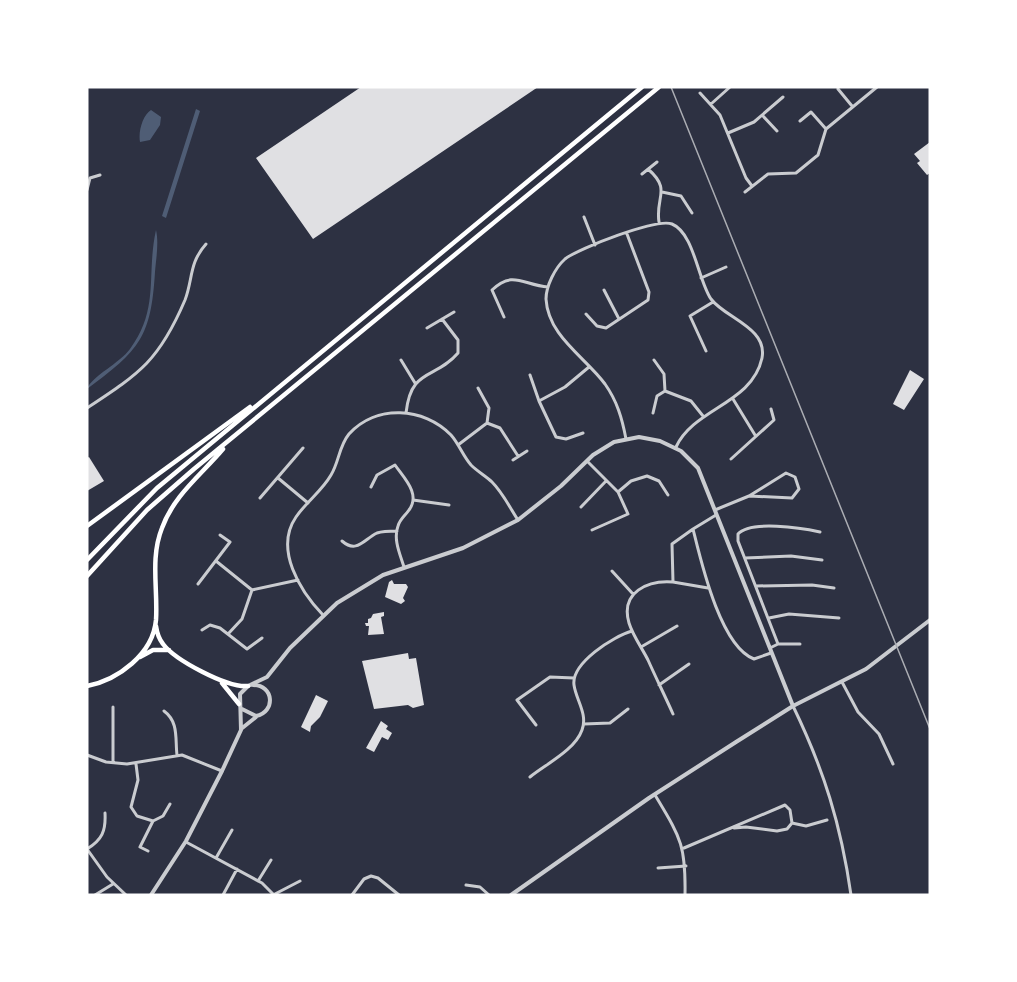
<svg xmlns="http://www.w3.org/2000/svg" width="1017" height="982" viewBox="0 0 1017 982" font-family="Poppins,sans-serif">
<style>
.water{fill:#4f5d75}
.building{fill:#e0e0e3}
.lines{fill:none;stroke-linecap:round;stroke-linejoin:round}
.minor{stroke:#caccd0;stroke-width:3}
.tertiary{stroke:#caccd0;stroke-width:4}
.trunk{stroke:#fff;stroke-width:4.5}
.rail{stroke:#abadb3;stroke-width:1.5}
</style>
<rect width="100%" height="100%" fill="#2d3142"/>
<path class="water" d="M196 109 200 111 166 218 162 216Z
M151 110 161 117 160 125 150 140 140 142C138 131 143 115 151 110Z
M156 230C159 243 156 259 155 272 151 337 140 350 87 389 92 376 120 363 130 349 160 308 146 275 156 230Z"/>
<path class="building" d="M361 87H538L313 239 256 158Z
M930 142V173L927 175 917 163 920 161 914 154Z
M910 370 924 379 904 410 893 404Z
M89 457 104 481 87 491V458Z
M392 580 394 584H406L408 587 403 598 405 601 401 604 385 597 389 582Z
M384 612V616L381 617 384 634 368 635 369 626H366L365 623H368V619L371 618 373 614Z
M408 653 409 659 416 658 424 705 413 708 408 705 374 709 362 661Z
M316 695 328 701 320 717 311 726 310 732 301 727Z
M381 721 388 726 386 729 392 733 388 740 382 737 374 752 366 748Z"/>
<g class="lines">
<path class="minor" d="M838 89 852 106
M700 93 720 115 746 178 752 186
M711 104 730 87
M763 116 777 131
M800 121 811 112 826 129
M728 133 754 122 783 97
M648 169C672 190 655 197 659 222
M642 174 657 162
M87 190 90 178 100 175
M662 192 681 196 692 213
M745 192 768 174 796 173 818 155 826 129 877 87
M584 217 595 245
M701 278 726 267
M604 290 619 319
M586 314 597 326 606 328 648 300 649 292 627 234
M504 317 492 290C513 270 523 285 548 287
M427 328 454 312
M706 351 690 316 713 302
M401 360 415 383
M654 360 664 374 665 391 691 401 703 416
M530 375 539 401
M733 399 755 435
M87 408C140 373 159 361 185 300 193 279 189 263 206 244
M406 413C411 367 435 380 458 353V340L442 319
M653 413 657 396 665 391
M487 423 500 428 518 456
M583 433 566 439 556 437 539 401 565 387 589 367
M626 439C622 418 617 401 605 384 585 357 548 336 546 299 546 286 555 268 565 259 579 248 657 218 672 224 694 233 698 280 711 299 725 318 768 328 762 358 752 404 694 408 676 447
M458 445 487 423 489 408 478 388
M731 459 774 420 771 409
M513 460 527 451
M587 461 618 492 628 514 592 530
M278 478 308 503
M371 487 377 475 395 465C404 478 421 494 409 510 405 516 400 519 398 526 393 539 400 554 404 567
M618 492 631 481 647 476 659 481 668 495
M260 498 303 448
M413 500 449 505
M581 507 606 481
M715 510 749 496 786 473 795 477 799 489 792 498 749 496
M716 515 693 529C701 561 720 646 754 659L771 653
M693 529 672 544 673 582 708 588
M342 541C357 554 364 539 377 533 383 531 390 531 397 531
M745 558 791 556 822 560
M216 561 252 590 298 580
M612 571 633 594
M673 582C648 580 620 592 629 623 633 636 642 648 648 660 656 678 665 696 673 714
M198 584 230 542 220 535
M756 586 812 585 834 588
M323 615C300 591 274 549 296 517 306 502 322 491 331 475 339 462 339 446 349 434 376 404 424 407 451 435 459 444 463 456 471 465 478 472 486 476 492 482 503 493 510 508 518 520
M769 618 789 614 839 618
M202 630 210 625 220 628 247 649 262 638
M228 634 242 619 252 590
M778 644 738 541V534C750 520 802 528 820 532
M641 647 677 626
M770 648 778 644H800
M842 682 858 712 879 734 893 764
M659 685 689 664
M793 706C824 770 841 825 851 895
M113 707V762
M164 711C179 722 175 739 177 755
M584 724 610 723 628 709
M536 725 517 700 550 677 574 678
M87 755 106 762 127 764 182 755 222 771
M136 764 138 780 131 807 137 816 153 821
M530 777C546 764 575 750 582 730 588 714 576 700 574 685 571 663 614 636 632 631
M655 795C680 837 686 844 685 895
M792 823 806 826 827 820
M186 842 262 883 274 895
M684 848 785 805 790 810 792 823 787 829 777 831 746 827 734 828
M87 849 107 877 126 895
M87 849C102 840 106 831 105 813
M148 851 140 847 153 821 163 816 170 804
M216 858 232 830
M658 868 686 866
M258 881 271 860
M466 885 480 887 489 895
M95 895 113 884
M223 895 237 869
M273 895 300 881
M352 895 364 879 371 876 378 878 399 895"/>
<path class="tertiary" d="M242 709 256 716C276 712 274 685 253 685
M241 729 256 717
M151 895 186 841 222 771 241 730 240 694 248 686 267 677 290 648 337 603 383 575 463 548 518 520 561 486 593 455 614 442 639 437 660 441 681 451 698 468 793 706
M511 895 649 798 736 742 793 706 866 669 930 620"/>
<path class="trunk" d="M87 526 250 407
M87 560 157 488 642 87
M87 576 147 510 194 469 659 87
M156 626C157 633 159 639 163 644 175 660 227 688 248 686
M140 657 153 650H169
M222 683 239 704
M87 686C118 680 153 654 156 620 158 589 150 558 162 528 174 495 201 475 223 449"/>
<path class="rail" d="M671 87 930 729"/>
</g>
<rect width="1017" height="982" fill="none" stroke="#ffffff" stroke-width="177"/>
</svg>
